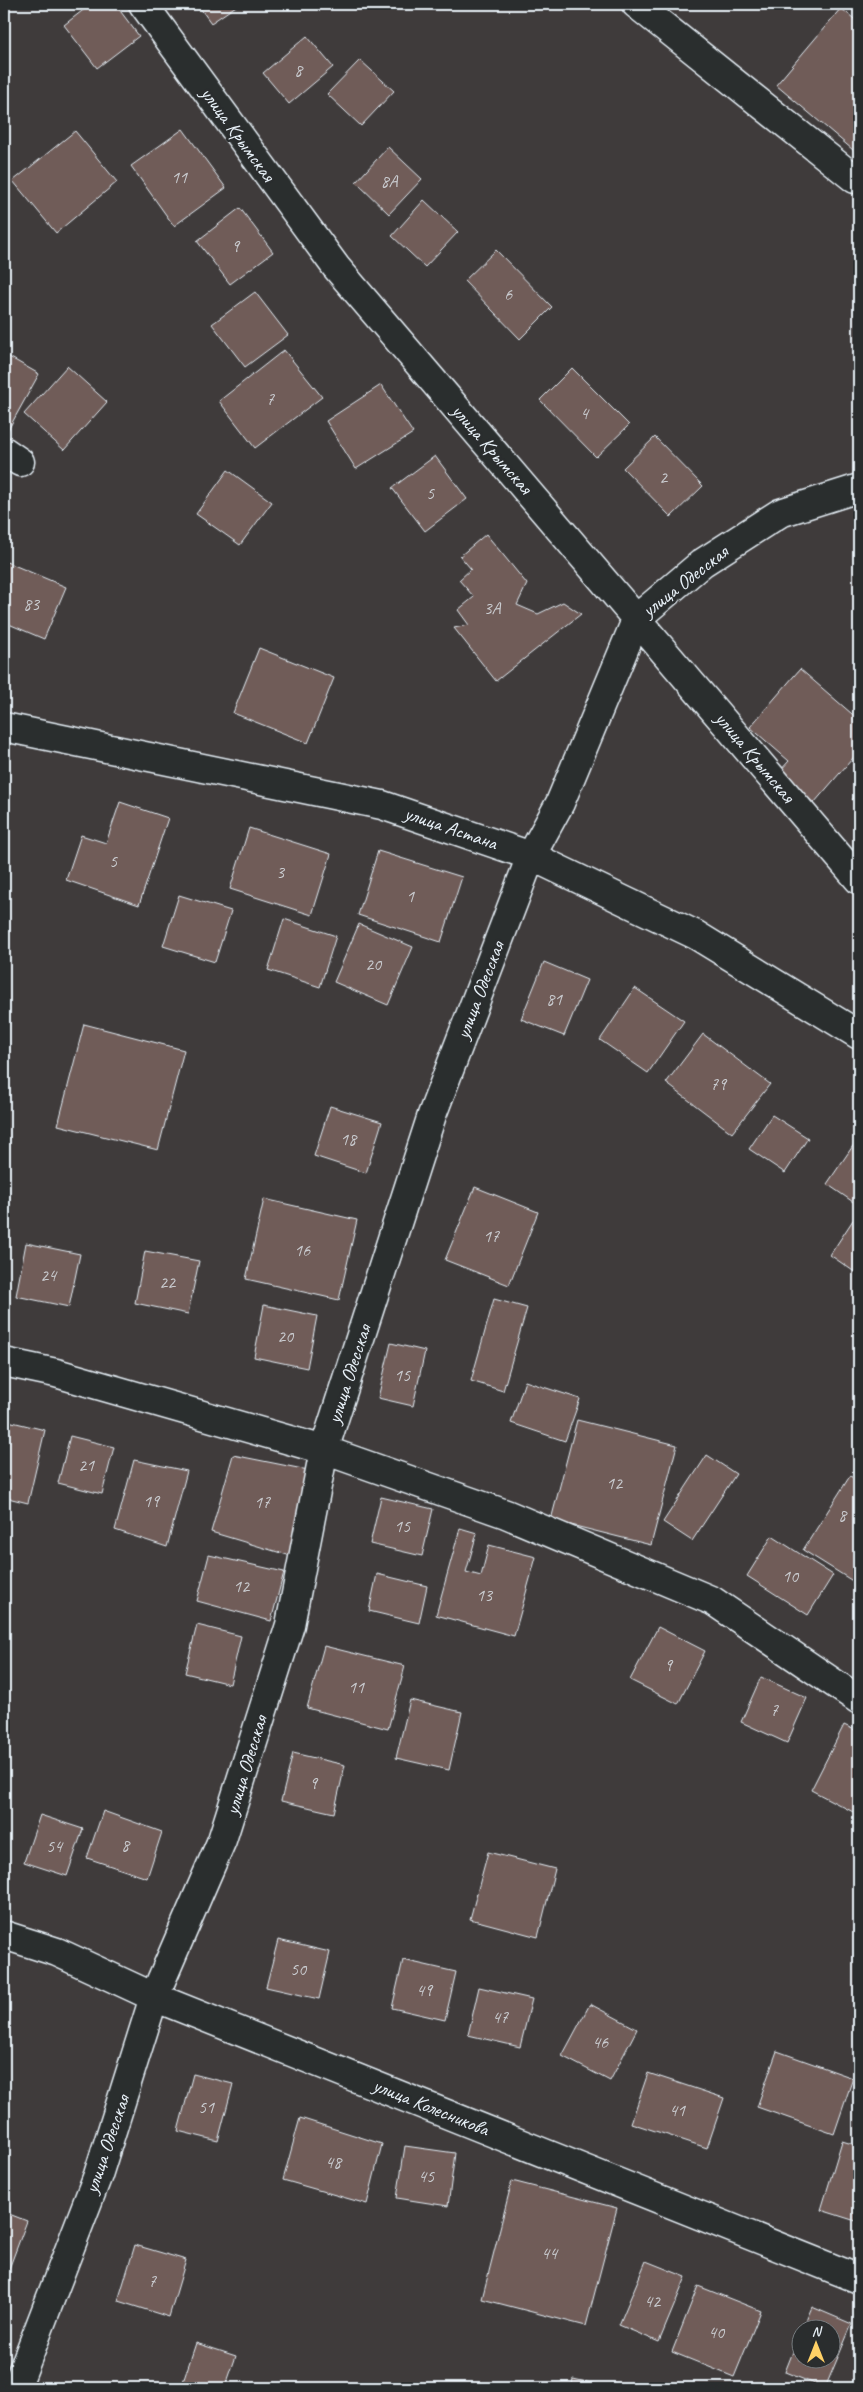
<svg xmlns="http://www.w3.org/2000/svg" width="863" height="2392" viewBox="0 0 863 2392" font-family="Caveat,sans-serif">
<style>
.building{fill:#6f5c59;stroke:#e8f1f8}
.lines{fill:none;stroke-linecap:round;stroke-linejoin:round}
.minor-casing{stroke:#e8f1f8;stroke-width:31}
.minor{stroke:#2a2d2e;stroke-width:28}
.labels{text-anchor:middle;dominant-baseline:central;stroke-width:5;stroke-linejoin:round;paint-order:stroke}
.number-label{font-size:18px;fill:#caccd0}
.street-label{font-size:20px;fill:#e8f1f8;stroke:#2a2d2e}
</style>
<rect width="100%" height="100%" fill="#3f3b3b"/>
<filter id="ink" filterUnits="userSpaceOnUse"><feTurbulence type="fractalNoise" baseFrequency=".02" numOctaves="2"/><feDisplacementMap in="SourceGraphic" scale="10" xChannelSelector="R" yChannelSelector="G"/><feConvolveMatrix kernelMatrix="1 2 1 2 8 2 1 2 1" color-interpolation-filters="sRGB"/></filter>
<g filter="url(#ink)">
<path class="building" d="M91 4H115L139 36 97 68 64 25Z
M197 4H239L211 23Z
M841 8 859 23V155L776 85Z
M307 36 333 67 289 104 263 73Z
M360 60 394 91 361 126 327 94Z
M183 129 226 188 174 226 131 166Z
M75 131 117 182 56 233 13 181Z
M388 147 422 179 389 214 356 182Z
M424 200 458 232 425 267 392 236Z
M240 208 273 252 230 284 197 241Z
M496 250 552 307 520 339 464 281Z
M255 292 288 335 245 367 212 324Z
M284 350 322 397 255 448 219 401Z
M4 354 39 374 8 430 4 428Z
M67 366 107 402 64 450 24 414Z
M572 368 629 425 596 457 540 400Z
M381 385 413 433 356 469 326 421Z
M655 437 703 486 671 517 623 468Z
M435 456 467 499 425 531 392 488Z
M228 470 272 502 240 545 196 514Z
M486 534 527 584 517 605 538 614 563 602 581 614 496 681 454 628 469 625 458 610 474 597 459 580 471 569 460 556Z
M4 561 66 587 44 639 4 622Z
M259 648 334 678 308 743 233 713Z
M800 669 859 720V751L814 803 778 773 789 761 750 727Z
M859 791V806L852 800Z
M120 802 168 818 139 905 66 880 81 835 106 843Z
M249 828 331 854 312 915 230 889Z
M378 851 462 877 441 942 358 915Z
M179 895 231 911 215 962 163 946Z
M284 919 336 936 320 987 268 970Z
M359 924 413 947 388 1005 334 982Z
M544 962 587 980 564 1036 521 1019Z
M635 988 684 1021 648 1073 600 1040Z
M84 1024 184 1050 158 1150 58 1125Z
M703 1034 770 1084 732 1133 666 1083Z
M330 1106 382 1122 366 1173 314 1156Z
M772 1115 808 1138 785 1173 749 1149Z
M859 1137V1206L827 1184Z
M475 1187 538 1212 509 1285 445 1260Z
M264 1199 357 1220 339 1300 246 1279Z
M853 1220 859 1225V1275L830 1255Z
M26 1243 80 1254 69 1307 16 1296Z
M145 1251 199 1261 188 1314 135 1303Z
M494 1299 527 1308 503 1391 471 1381Z
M264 1305 317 1316 307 1368 254 1357Z
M391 1343 425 1351 413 1406 378 1398Z
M525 1381 580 1399 565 1441 511 1423Z
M4 1420 45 1430 28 1503 4 1497Z
M577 1420 677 1445 651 1545 551 1520Z
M70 1436 114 1447 102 1494 58 1483Z
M233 1455 313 1471 291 1556 211 1532Z
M707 1455 736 1474 692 1541 663 1522Z
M134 1460 187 1471 167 1547 115 1530Z
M850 1476 859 1481V1585L803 1550Z
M381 1497 433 1509 422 1556 370 1544Z
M460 1528 477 1533 466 1572 481 1576 489 1545 536 1557 514 1636 436 1615Z
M772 1536 833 1575 808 1615 747 1576Z
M209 1555 284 1572 271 1621 197 1601Z
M377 1574 427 1586 419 1623 369 1611Z
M197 1625 241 1636 230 1684 185 1673Z
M658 1627 705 1651 678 1704 630 1680Z
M324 1646 405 1666 388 1729 307 1708Z
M761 1677 807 1698 787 1743 741 1722Z
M410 1700 462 1712 449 1770 396 1758Z
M844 1725 859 1732V1815L811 1790Z
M293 1753 345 1765 334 1813 281 1801Z
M103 1811 162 1832 147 1878 87 1858Z
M40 1815 83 1829 67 1876 24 1862Z
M488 1852 555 1869 538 1937 470 1919Z
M278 1940 330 1952 319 1999 266 1987Z
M403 1960 456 1972 445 2020 392 2008Z
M479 1987 532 1999 520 2047 468 2035Z
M590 2004 637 2029 610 2081 562 2056Z
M777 2051 853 2078 834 2134 757 2107Z
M648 2073 724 2098 707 2148 631 2123Z
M193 2074 233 2084 218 2141 178 2131Z
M300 2118 382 2144 367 2204 283 2180Z
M842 2141 859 2146V2222L821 2210Z
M405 2146 455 2153 448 2206 397 2198Z
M512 2181 617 2208 586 2326 482 2299Z
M4 2212 27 2221 4 2282Z
M135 2245 186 2260 169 2317 118 2301Z
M646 2261 686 2277 659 2342 619 2325Z
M698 2286 761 2311 734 2377 672 2352Z
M812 2307 852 2324 825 2388 785 2372 800 2334V2360H830V2330H802Z
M196 2343 236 2356 225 2388H181Z
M573 2379 615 2388H571Z"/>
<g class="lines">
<defs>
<path id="minor" d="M143 4 336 267 859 880
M636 4 855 179
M4 451 20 462
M4 727 382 805 531 856 696 935 859 1035
M4 1362 56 1373 324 1450 506 1514 713 1601 859 1700
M4 1935 57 1952 154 1997 859 2279
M16 2388 98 2175 154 1997 222 1840 290 1625 324 1450 432 1115 531 856 560 803 637 618 702 563 780 513 859 488"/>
</defs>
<use href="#minor" class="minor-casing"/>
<use href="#minor" class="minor"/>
</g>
</g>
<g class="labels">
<g class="number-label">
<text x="298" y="70">8</text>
<text x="179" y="177">11</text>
<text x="389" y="181">8А</text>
<text x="235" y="246">9</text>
<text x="508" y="294">6</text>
<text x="270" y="399">7</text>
<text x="584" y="413">4</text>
<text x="663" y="477">2</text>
<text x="430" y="493">5</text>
<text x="31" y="604">83</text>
<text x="492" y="608">3А</text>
<text x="113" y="861">5</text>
<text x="280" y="872">3</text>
<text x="410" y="896">1</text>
<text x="373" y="964">20</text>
<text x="554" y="999">81</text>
<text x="718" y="1084">79</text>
<text x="348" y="1139">18</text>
<text x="491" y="1236">17</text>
<text x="302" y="1250">16</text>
<text x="48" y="1275">24</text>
<text x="167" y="1282">22</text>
<text x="285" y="1336">20</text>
<text x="402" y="1375">15</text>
<text x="86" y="1465">21</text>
<text x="614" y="1483">12</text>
<text x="151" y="1501">19</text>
<text x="262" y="1502">17</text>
<text x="842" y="1515">8</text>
<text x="402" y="1526">15</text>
<text x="790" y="1576">10</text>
<text x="241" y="1586">12</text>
<text x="484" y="1595">13</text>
<text x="668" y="1665">9</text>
<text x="356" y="1687">11</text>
<text x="774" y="1710">7</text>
<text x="313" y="1783">9</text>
<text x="125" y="1845">8</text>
<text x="54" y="1846">54</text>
<text x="298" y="1969">50</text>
<text x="424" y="1990">49</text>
<text x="500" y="2017">47</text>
<text x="600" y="2042">46</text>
<text x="206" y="2107">51</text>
<text x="677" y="2110">41</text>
<text x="333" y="2162">48</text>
<text x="426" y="2176">45</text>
<text x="549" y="2253">44</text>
<text x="152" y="2281">7</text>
<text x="652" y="2301">42</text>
<text x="716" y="2332">40</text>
</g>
<g class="street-label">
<text transform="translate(238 134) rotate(54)">улица Крымская</text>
<text transform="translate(492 449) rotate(49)">улица Крымская</text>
<text transform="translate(685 581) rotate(-38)">улица Одесская</text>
<text transform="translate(755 757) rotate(50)">улица Крымская</text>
<text transform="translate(451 828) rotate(19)">улица Астана</text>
<text transform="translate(480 990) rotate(-69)">улица Одесская</text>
<text transform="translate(349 1374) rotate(-72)">улица Одесская</text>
<text transform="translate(246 1765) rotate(-73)">улица Одесская</text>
<text transform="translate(431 2107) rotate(22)">улица Колесникова</text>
<text transform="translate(107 2144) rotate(-71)">улица Одесская</text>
</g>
</g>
<rect width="863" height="2392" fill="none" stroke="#2a2d2e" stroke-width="20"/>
<rect x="10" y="10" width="843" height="2372" fill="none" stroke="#e8f1f8" stroke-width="2" filter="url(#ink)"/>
<g transform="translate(816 2344)"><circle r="24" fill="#2a2d2e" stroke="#767b7f"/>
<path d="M0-4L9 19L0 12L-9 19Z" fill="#ffd166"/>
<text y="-8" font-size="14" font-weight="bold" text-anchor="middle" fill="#e8f1f8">N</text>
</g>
</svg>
